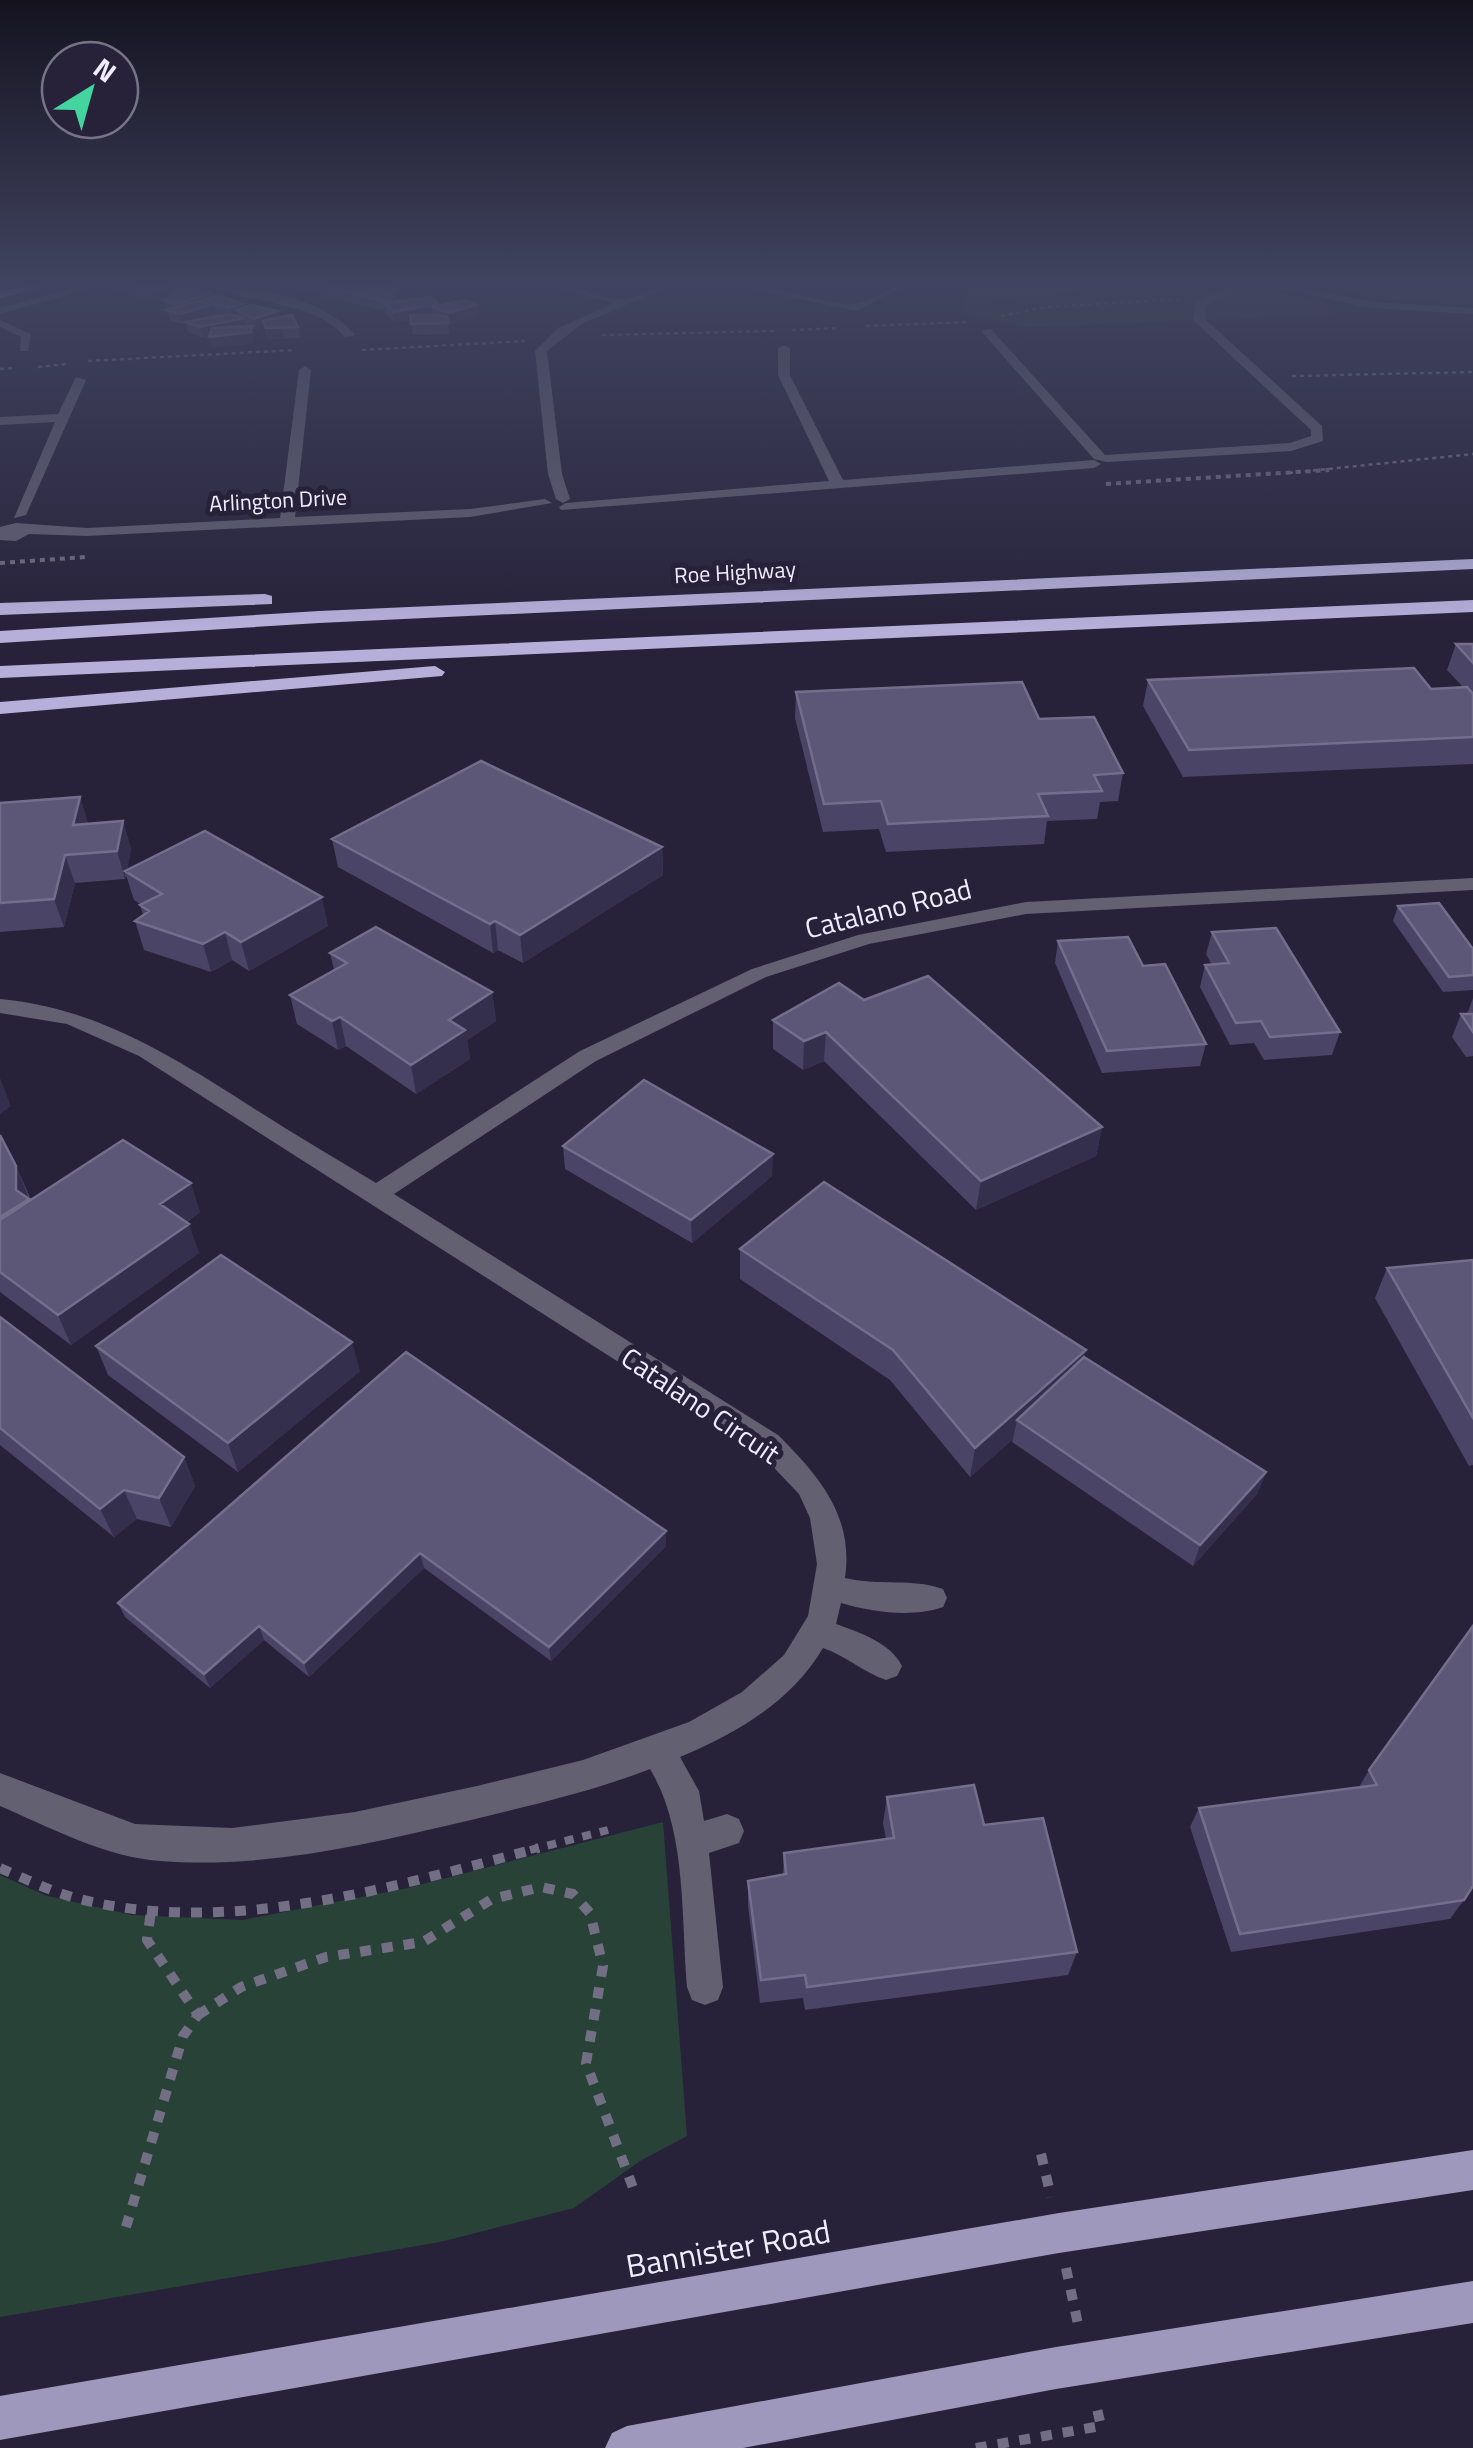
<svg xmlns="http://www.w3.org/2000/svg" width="1473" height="2448" viewBox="0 0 1473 2448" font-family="'Titillium Web',sans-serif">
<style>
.green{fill:#294237}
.forest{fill:#35634f}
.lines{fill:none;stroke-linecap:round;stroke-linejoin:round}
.path-far3{stroke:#726e83;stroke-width:2.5;stroke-dasharray:4 4;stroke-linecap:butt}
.path-far2{stroke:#726e83;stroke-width:4;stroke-dasharray:5 5;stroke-linecap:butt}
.path-far1{stroke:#726e83;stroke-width:8;stroke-dasharray:9 9;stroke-linecap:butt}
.path{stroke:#726e83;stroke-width:10;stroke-dasharray:11 11;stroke-linecap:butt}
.minor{fill:#626071;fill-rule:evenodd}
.major{fill:#9e98bc;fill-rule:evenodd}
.highway{fill:#b6afda;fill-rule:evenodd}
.wall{fill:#4a4466}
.shaded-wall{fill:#352f4e}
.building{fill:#5c5677;stroke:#736e8c;stroke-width:2.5}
.labels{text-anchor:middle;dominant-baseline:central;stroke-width:10;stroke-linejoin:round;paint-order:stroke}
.far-street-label{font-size:22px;fill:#f0eefe;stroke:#27223a}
.street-label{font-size:28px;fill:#f0eefe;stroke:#27223a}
.near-street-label{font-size:32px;fill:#f0eefe;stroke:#27223a}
</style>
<rect width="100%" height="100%" fill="#27223a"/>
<path class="green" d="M969 286H1245L1326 302 1329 315 1027 327 962 314Z
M1312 286H1473V304L1419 303Z
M663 1822 687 2136 640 2161 574 2208 440 2242 0 2317V1875L47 1896 132 1915 242 1920 408 1888Z"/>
<path class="forest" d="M969 286H1075L1081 291 998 300 969 293Z"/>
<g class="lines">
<path class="path-far3" d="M1001 316 1046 307 1181 299
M866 326 969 322
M792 330 839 328
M602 335 774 331
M362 350 525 341
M88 361 295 350
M38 367 66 364
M0 369 16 368
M1292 376 1473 372
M1289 473 1473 454"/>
<path class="path-far2" d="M1106 484 1329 470
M0 563 86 557"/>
<path class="path-far1" d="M530 1850 608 1830"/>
<path class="path" d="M0 1868C26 1879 52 1892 79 1899 231 1937 392 1887 539 1848
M198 2015 241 1987 326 1957 423 1942 492 1899 541 1887 573 1894 590 1913 603 1966 586 2063 635 2193
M1041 2154 1051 2197
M126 2227 183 2036 198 2015 147 1940 151 1911
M1066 2268 1079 2329
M976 2448 1101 2426 1095 2400"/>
<path class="minor" d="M80 286H99L0 314V308Z
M211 286C255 286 326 299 355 335L345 337C312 299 253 306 211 286Z
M552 286C576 286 600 299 623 299 639 298 652 286 669 286L582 324 547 351 562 474 570 499 563 503 556 499 548 474 535 351 558 328 614 303Z
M743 286C778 286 825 306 853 304 872 303 885 286 905 286L856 311Z
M1229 286H1244L1205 306V319L1322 426 1323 441 1291 451 1107 462 1094 459 981 331 991 329 1105 455 1290 443 1311 436V430L1193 320 1196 302Z
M1268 286H1292L1372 302 1473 308V314L1372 308Z
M0 320 31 334 28 351H20L21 337 0 327Z
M784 345 790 348V375L843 480 1094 460 1101 464 1094 468 561 510 559 507 566 503 829 481 778 375V348Z
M305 366 311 370 295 517 470 509 545 499 552 503 470 517 87 536 29 534 16 541 0 540V527L16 523 87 528 280 518 299 370Z
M76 377 86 380 26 515 14 518 55 422 0 425V417L58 414Z
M1473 878V890L1026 914 869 944 766 977 596 1061 394 1194 778 1435C819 1476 854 1516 845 1578 877 1586 913 1578 943 1589L947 1598 943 1607C912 1618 872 1612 841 1603L836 1624C859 1632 891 1643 902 1666L897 1676 886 1680C863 1672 846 1656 823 1648 791 1702 737 1733 680 1757L699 1791 704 1821 727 1814 739 1819 744 1831 739 1843 709 1853 723 1987 718 2000 705 2005 692 2000 687 1987C681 1917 687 1830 650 1769 591 1792 528 1806 467 1821 364 1845 256 1871 150 1860 99 1854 47 1826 0 1806V1773L135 1824 232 1828 355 1812 477 1786 583 1760 689 1722 742 1692 784 1655 808 1616 817 1564 810 1518 799 1494 758 1451 139 1056 67 1024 0 1013V999C99 1008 175 1058 258 1111 297 1136 337 1159 376 1183L580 1051 752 969 858 935 1026 902Z"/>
<path class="major" d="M25 286H47L0 298V292Z
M1473 2150V2190L1059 2253 0 2440V2396L1059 2213Z
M1473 2281V2323L1056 2389 743 2448H605L612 2433 627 2426 1056 2347Z"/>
<path class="highway" d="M1473 559V569L319 623 0 643V631L319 611Z
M265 594 272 596V604L0 615V603Z
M1473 600V612L0 678V666Z
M435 666 445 672 442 676 0 714V702Z"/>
</g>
<path class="wall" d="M116 286H179L180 290 212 293 213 297 243 308 278 311 279 318 298 327 300 338 268 339 264 327 255 330 253 329 254 337 253 343 212 348 209 337 203 338 188 332 186 323 182 324 170 320 163 300 165 299 158 301 118 292Z
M284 286H363V288L401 299 395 302 438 304V306L477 305 478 316 450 324 448 323 449 334 413 335 410 320 394 322 386 314 385 311Z
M1456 644H1473V764L1183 777 1143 706 1148 680 1431 689 1463 687 1447 670Z
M796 692 1039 719 1123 773 1118 801 1100 802 1097 819 1047 821 1044 844 886 852 879 829 823 832 795 718Z
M80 797 88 824 123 821 131 849 127 870 328 926 249 971 232 960 211 972 144 950 135 921 143 915 140 905H142L134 900 126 875 125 879 75 883 64 927 0 932V803Z
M332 839 662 847 663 875 523 963 498 950 493 953 338 867Z
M1398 906 1473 949V990L1443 992 1393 921Z
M1212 932 1340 1032 1332 1055 1264 1060 1254 1043 1230 1045 1200 987 1205 965H1212L1206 954Z
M1058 941 1143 966 1206 1044 1200 1066 1102 1073 1055 963Z
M330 953 492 992 496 1021 467 1040 470 1059 416 1094 346 1046 338 1050 297 1024 290 995 334 970Z
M1473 998V1056L1466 1057 1452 1037 1461 1014H1467Z
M864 1000 1102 1127 1096 1156 976 1210 824 1061 803 1070 773 1049V1020Z
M0 1135 16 1166 29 1195 30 1201 200 1212 187 1222 199 1253 71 1345 0 1292Z
M563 1146 772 1176 692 1243 565 1169Z
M740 1249 1084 1357 1266 1472 1257 1494 1193 1566 1012 1442 1013 1439 970 1477 890 1380 740 1279Z
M1473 1260V1465L1469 1466 1375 1298 1387 1268Z
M0 1317 184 1457 195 1486 171 1527 137 1519 114 1537 0 1445Z
M96 1346 360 1371 238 1472 108 1375Z
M406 1352 666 1531V1546L551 1661 424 1568 309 1677 264 1640 210 1688 125 1617 118 1603Z
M1369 1770 1464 1900 1450 1919 1231 1952 1190 1827 1199 1808 1359 1787Z
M887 1797 984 1825 1077 1952 1068 1975 805 2010 803 1998 760 2003 748 1906V1881L783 1874 784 1853 886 1839 883 1823Z"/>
<path class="shaded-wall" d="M170 286H179L181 294 173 292 174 296 158 301 156 291Z
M399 289 401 299 384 303 385 311H384L382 301 386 294Z
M212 293 216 314 188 323 186 322V323L182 324 176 304Z
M242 304 244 314 236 310 237 317 232 318 230 308Z
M438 304 439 309 432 307 433 315 394 322 393 312Z
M477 305 478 316 450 324 449 313Z
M278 311 279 322 263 321 264 327 255 330 253 319Z
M244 318 246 329 203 338 200 327Z
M252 326 254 337 253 343 212 348 209 337Z
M282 327 284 338 268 339 266 328Z
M80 797 88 825H73Z
M123 821 131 849 127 872 125 871V879L117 851Z
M662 847 663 875 523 963 520 935Z
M65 855 75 883 64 927 54 899Z
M322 897 328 926 249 971 241 942Z
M495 921 498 950 493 953 490 924Z
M225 932 232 960 211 972 203 944Z
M492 992 496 1021 467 1040 470 1059 416 1094 411 1065 449 1020Z
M340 1017 346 1046 338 1050 332 1021Z
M826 1032 824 1061 803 1070 804 1041Z
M0 1078 11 1106 0 1114Z
M1102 1127 1096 1156 976 1210 981 1181Z
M773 1154 772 1176 692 1243 691 1220Z
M16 1166 41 1228 0 1256V1217L16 1190Z
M191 1183 200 1212 170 1234 160 1204Z
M189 1224 199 1253 71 1345 58 1315Z
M352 1342 360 1371 238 1472 228 1443Z
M1086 1350 1079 1379 1017 1420 1013 1439 970 1477 975 1448Z
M184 1457 195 1486 171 1527 159 1498Z
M1266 1472 1257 1494 1193 1566 1200 1545Z
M124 1490 137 1519 114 1537 100 1509Z
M666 1531V1546L551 1661 549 1647Z
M420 1553 424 1568 309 1677 304 1663Z
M259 1626 264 1640 210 1688 204 1674Z"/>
<path class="building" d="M137 286H170L156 291Z
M324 286H363L354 292 370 286H390L399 289 386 294 394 297 382 301Z
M186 288 212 293 176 304 163 300 177 293 173 292Z
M219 295 242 304 230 308 214 304 180 314 167 310Z
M431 297 438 304 393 312 384 303Z
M465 300 477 305 449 313 432 307Z
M251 305 278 311 253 319 236 310Z
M230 314 244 318 200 327 186 322Z
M292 315 298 327 266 328 263 321Z
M410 315H439L447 317 448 323 411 324Z
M252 326 251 332 209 337 212 328Z
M1456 644H1473V663Z
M1414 668 1431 689 1467 687 1473 694V737L1189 750 1148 680Z
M1022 682 1039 719 1094 717 1123 773 1094 775 1102 791 1038 794 1048 816 888 824 881 801 824 804 796 692Z
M481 761 662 847 520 935 495 921 490 924 332 839Z
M80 797 73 825 123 821 117 851 65 855 54 899 0 903V803Z
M205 831 322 897 241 942 225 932 203 944 135 921 149 911 140 905 162 894 125 871Z
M1439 903 1473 949V975L1449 977 1398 906Z
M376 927 492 992 449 1020 465 1030 411 1065 340 1017 332 1021 290 995 347 963 330 953Z
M1276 928 1340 1032 1270 1037 1261 1021 1236 1023 1205 965 1229 963 1212 932Z
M1128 937 1143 966 1165 964 1206 1044 1107 1051 1058 941Z
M928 976 1102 1127 981 1181 826 1032 804 1041 773 1020 839 983 864 1000Z
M1461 1014H1473V1032Z
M644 1080 773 1154 691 1220 563 1146Z
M0 1135 16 1166V1190L29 1199 0 1217Z
M123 1140 191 1183 160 1204 189 1224 58 1315 0 1272V1220Z
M824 1182 1086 1350 975 1448 893 1350 740 1249Z
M221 1255 352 1342 228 1443 96 1346Z
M1473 1260V1418L1387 1268Z
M0 1317 184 1457 159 1498 124 1490 100 1509 0 1428Z
M406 1352 666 1531 549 1647 420 1553 304 1663 259 1626 204 1674 118 1603Z
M1084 1357 1266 1472 1200 1545 1017 1420Z
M1473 1626V1886L1464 1900 1240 1934 1199 1808 1377 1785 1369 1770Z
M974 1785 984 1825 1043 1818 1077 1952 807 1987 805 1975 761 1980 748 1881 786 1874 784 1853 894 1838 887 1797Z"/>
<linearGradient id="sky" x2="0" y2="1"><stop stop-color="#151320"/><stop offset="0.45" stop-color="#414460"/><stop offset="1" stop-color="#414460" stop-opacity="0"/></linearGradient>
<rect width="1473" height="629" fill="url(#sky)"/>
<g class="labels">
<g class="far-street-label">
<text transform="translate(278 500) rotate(-3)">Arlington Drive</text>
<text transform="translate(735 572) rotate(-3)">Roe Highway</text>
</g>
<g class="street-label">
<text transform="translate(888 908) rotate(-14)">Catalano Road</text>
<text transform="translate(701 1405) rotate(34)">Catalano Circuit</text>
</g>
<g class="near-street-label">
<text transform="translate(728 2248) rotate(-10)">Bannister Road</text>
</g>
</g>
<g transform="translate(90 90) rotate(37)"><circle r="48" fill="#27223a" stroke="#777488" stroke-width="2.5"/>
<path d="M0-8L18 38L0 25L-18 38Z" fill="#44d49f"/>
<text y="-15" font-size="28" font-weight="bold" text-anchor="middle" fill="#f0eefe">N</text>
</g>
</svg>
